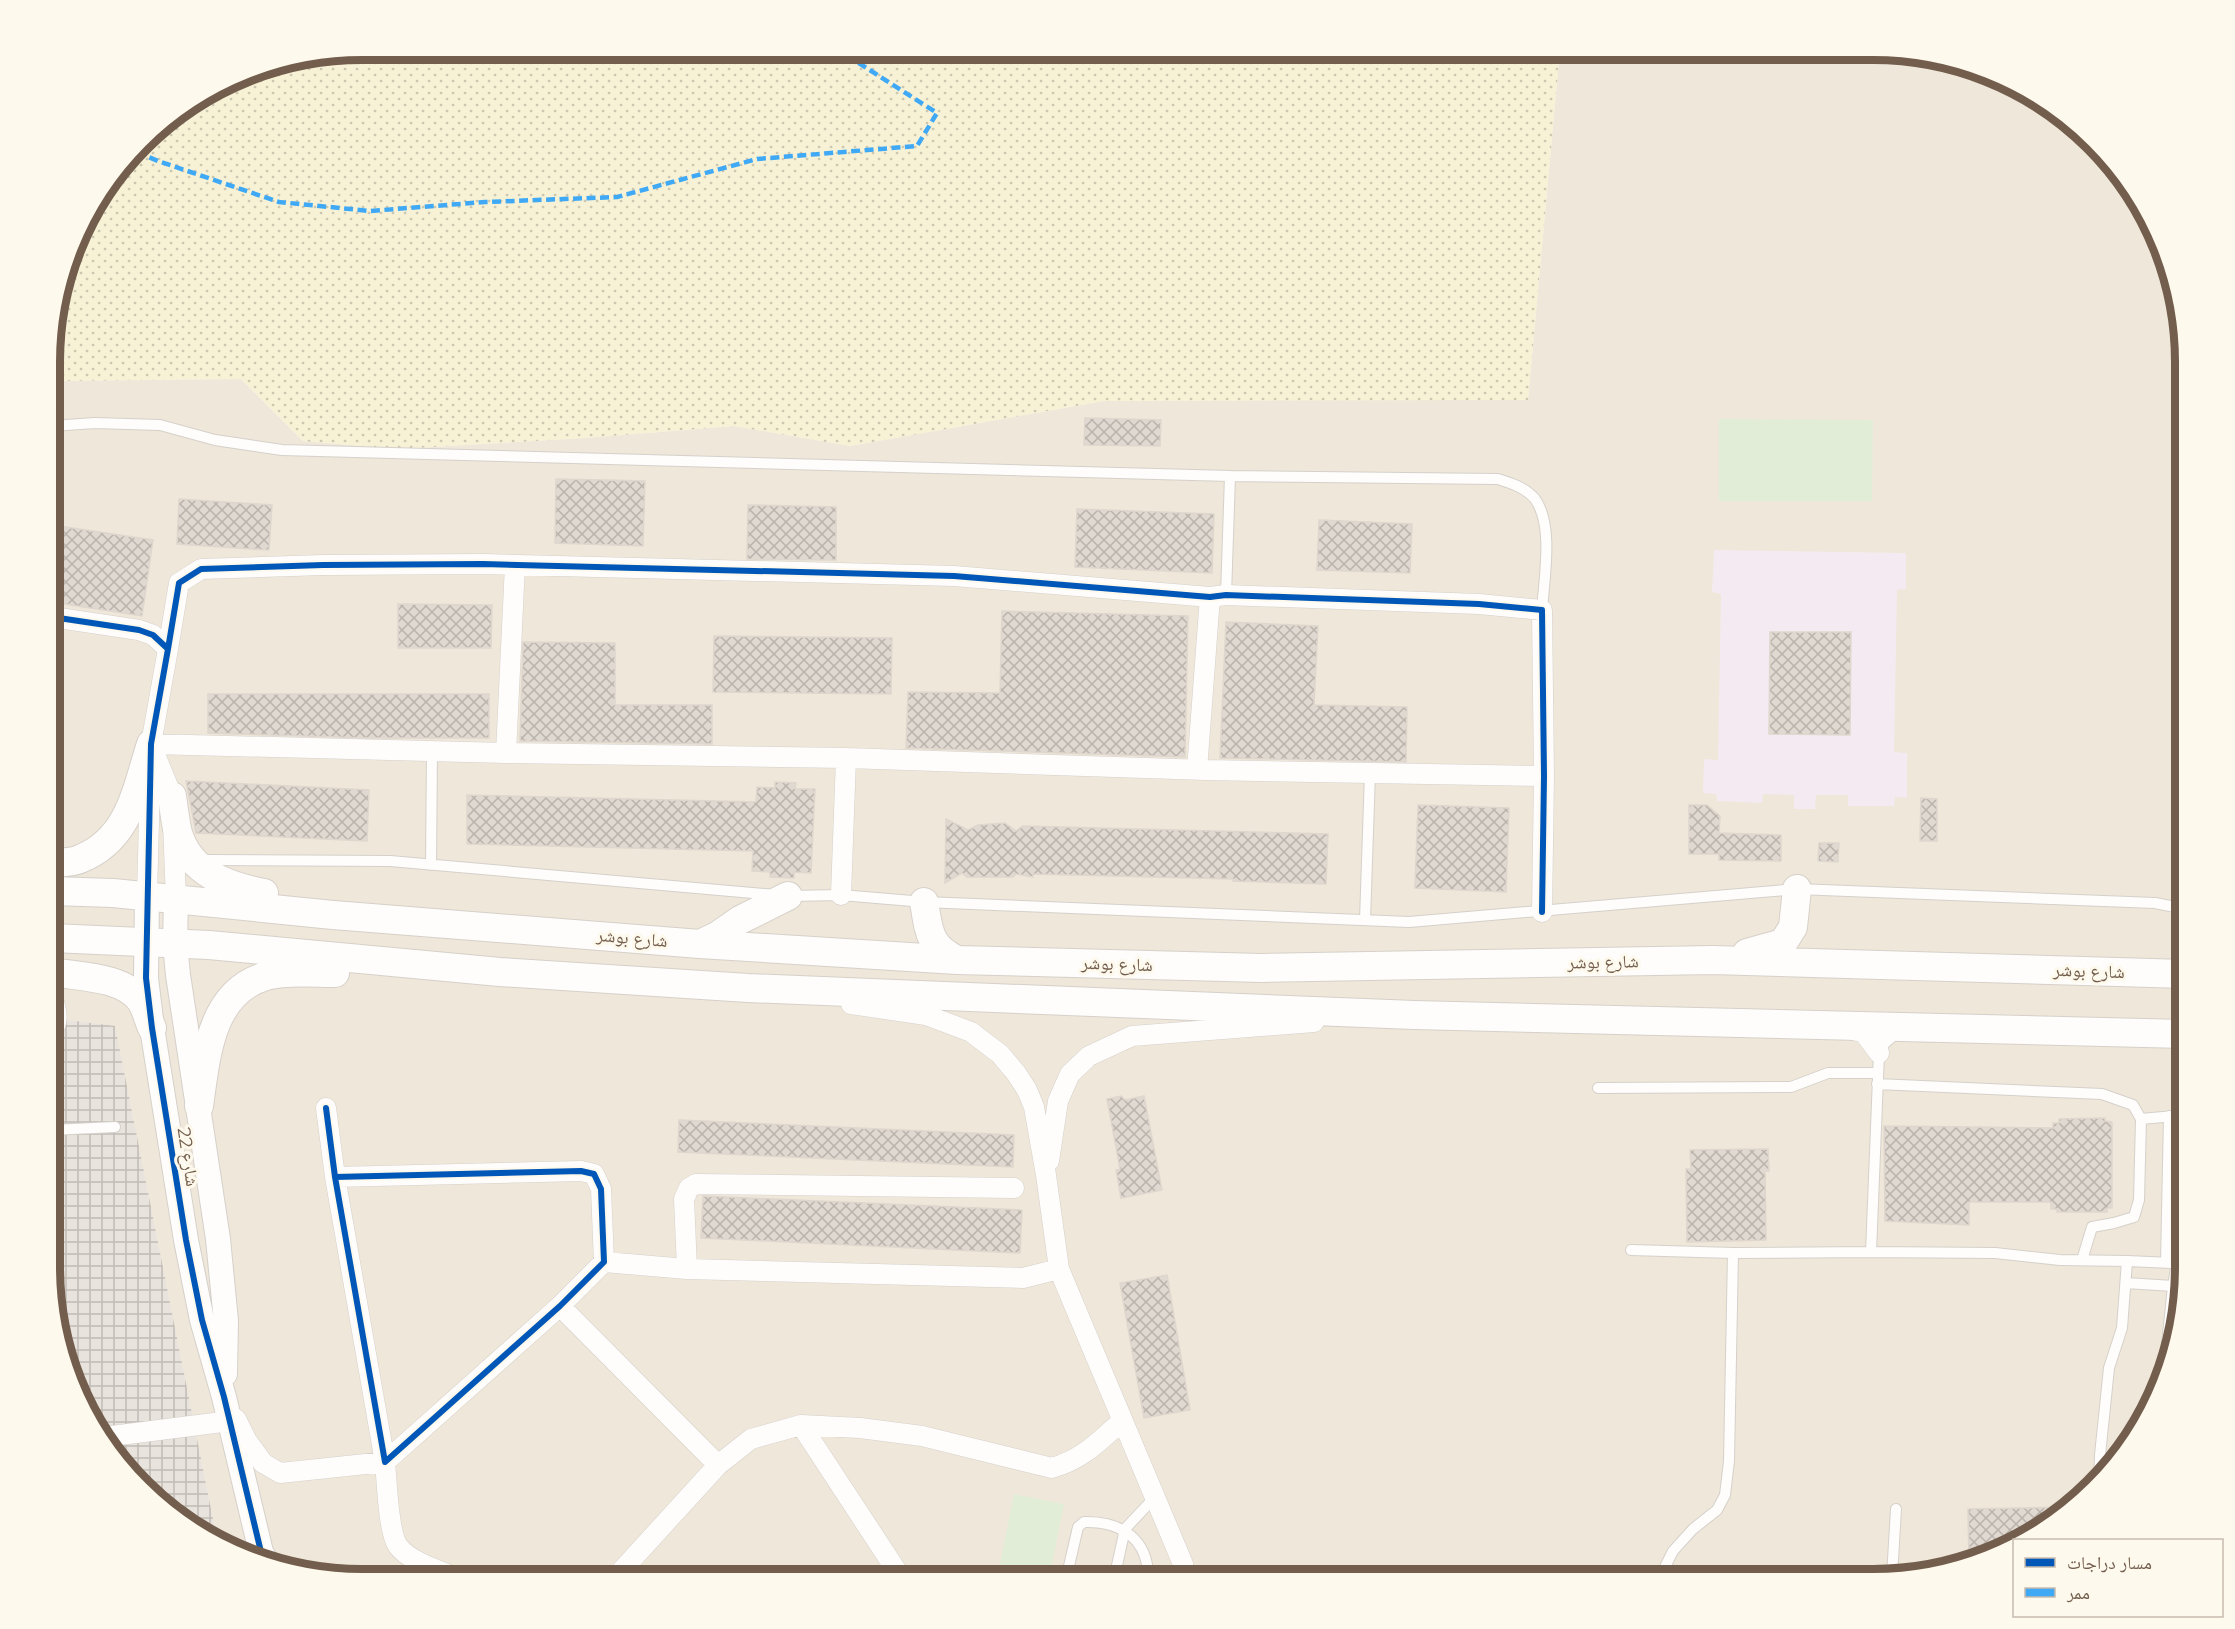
<svg xmlns="http://www.w3.org/2000/svg" width="2235" height="1629" viewBox="0 0 2235 1629" font-family="Montserrat,'Noto Naskh Arabic',sans-serif">
<style>
.residential{fill:#efe7d9}
.industrial{fill:url(#industrial-grid)}
.education{fill:#f4ebf2}
.sand{fill:url(#sand-dots)}
.garden{fill:#e2edd7}
.building{fill:url(#building-cross-hatch);stroke:#dfd7ce;stroke-width:1.5}
.lines{fill:none;stroke-linecap:round;stroke-linejoin:round}
.service-casing{stroke:#d5d0ca;stroke-width:12}
.minor-casing{stroke:#d5d0ca;stroke-width:21}
.tertiary-casing{stroke:#d5d0ca;stroke-width:26}
.secondary-casing{stroke:#d6d0c9;stroke-width:30}
.service{stroke:#fefdfc;stroke-width:10}
.minor{stroke:#fefdfc;stroke-width:20}
.tertiary{stroke:#fefdfc;stroke-width:24}
.secondary{stroke:#fefdfc;stroke-width:28}
.quiet{stroke:#3fa9f5;stroke-width:4.5;stroke-dasharray:9 4.5;stroke-linecap:butt}
.cycleway-casing{stroke:#fef9ed;stroke-width:10}
.cycleway{stroke:#0057b8;stroke-width:6}
.labels{text-anchor:middle;dominant-baseline:central;stroke-width:6;stroke-linejoin:round;paint-order:stroke}
.street-label{font-size:18px;fill:#735e4d;stroke:#fef9ed}
.rim{fill:none;stroke:#735e4d;stroke-width:8}
</style>
<defs>
<pattern id="industrial-grid" width="8" height="8" patternUnits="userSpaceOnUse" patternTransform="scale(1.5)"><rect width="8" height="8" fill="#e8e3dc"/><path d="M0 4h8M4 0v8" fill="none" stroke="#c0bbb5"/></pattern>
<pattern id="sand-dots" width="8" height="8" patternUnits="userSpaceOnUse" patternTransform="scale(1.5)"><rect width="8" height="8" fill="#f7f2d6"/><path d="M2 2h.1M6 6h.1" fill="none" stroke="#ccc7b0" stroke-width="1.8" stroke-linecap="round"/></pattern>
<pattern id="building-cross-hatch" width="8" height="8" patternUnits="userSpaceOnUse" patternTransform="scale(1.5)"><rect width="8" height="8" fill="#e0d9d1"/><path d="M0 0l8 8M0 8l8-8" fill="none" stroke="#bab3ac"/></pattern>
</defs>
<rect width="100%" height="100%" fill="#f6f3eb"/>
<path class="residential" d="M1560 50H1893L1992 73 2064 114 2121 171 2153 223 2185 342V1287L2162 1386 2121 1458 2079 1502 2022 1540H2014V1545L2012 1547 1954 1569 1874 1579H342L261 1563 217 1539 115 1027 52 1018V381L241 379 303 441 397 449 586 438 734 426 850 446 1104 401 1528 399Z"/>
<path class="industrial" d="M52 1018 115 1026 217 1539 171 1515 91 1423 52 1308Z"/>
<path class="education" d="M1714 550 1906 553V589L1897 590 1894 752 1907 753V798L1895 797 1894 806H1848V795H1816L1815 809H1794V795L1763 794 1762 803 1717 801 1716 794 1703 793 1704 759 1718 760 1721 594 1712 592Z"/>
<path class="sand" d="M362 50H1560L1528 400 1104 401 850 446 734 426 586 438 397 449 303 441 241 379 52 381V321L82 223 156 127 243 73Z"/>
<path class="garden" d="M1719 419 1873 420 1872 501H1719Z
M1014 1494 1064 1504 1049 1579H997Z"/>
<path class="building" d="M1085 418 1161 420 1160 446 1084 445Z
M556 479 645 481 643 546 555 543Z
M179 499 272 505 269 550 177 544Z
M748 505 836 507V560L747 559Z
M1077 509 1214 514 1212 573 1075 567Z
M1319 520 1412 524 1410 573 1317 570Z
M52 525 153 540 142 616 52 602Z
M398 604 492 605 491 648H398Z
M1002 611 1188 616 1185 757 906 748 908 692 1000 693Z
M1226 622 1318 626 1314 705 1407 707 1406 762 1220 758Z
M1770 632H1851L1850 735 1769 734Z
M714 636 892 638 891 694 713 692Z
M523 642 615 643V705H712V744L520 741Z
M208 694H489V738H368L208 733Z
M186 781 369 790 367 841 196 833Z
M775 782 796 783 795 789H815L811 873 794 872V878L770 877V872L752 871 753 851 467 844V795L756 802 757 787 775 788Z
M1921 798 1937 799V841H1920Z
M1418 805 1509 808 1506 892 1415 888Z
M1689 805H1707L1720 816 1719 833 1781 835V861L1719 860V854H1689Z
M946 819 968 830 978 825 1005 823 1016 831 1023 826 1328 834 1326 884 1233 881V879L1033 874V877L1016 874 1013 877H967L962 873 945 883Z
M1819 843H1839L1838 862 1818 861Z
M1121 1096 1125 1100 1144 1096 1162 1190 1121 1198 1116 1170 1120 1169 1107 1099Z
M2105 1118V1121L2112 1122V1208H2107V1212H2057V1209H2051V1202H1969V1225L1885 1221 1884 1126 2053 1128V1123H2059V1119Z
M679 1120 1014 1135 1013 1167 678 1152Z
M1768 1149 1769 1171H1765L1766 1240 1687 1242 1686 1169H1691L1690 1150Z
M703 1196 1022 1210 1020 1253 701 1238Z
M1167 1275 1190 1410 1144 1418 1120 1283Z
M2071 1507 2022 1540H2014V1545L2012 1547 1969 1563 1968 1509Z"/>
<g class="lines">
<defs>
<path id="service" d="M52 426 95 423 160 425 215 440 282 450 1230 476 1226 595
M1230 476 1498 479C1511 483 1526 488 1535 499 1554 525 1544 579 1542 610
M204 860 390 861 775 895
M431 865 432 751
M790 896 841 895 924 902 1409 922 1797 889 2155 903 2185 909
M1365 920 1370 773
M1897 1033 1885 1043 1879 1053 1871 1252 1995 1253 2060 1260 2127 1261 2122 1328 2109 1368 2100 1455 2099 1481
M1877 1084 2102 1094 2133 1105 2141 1119 2139 1200 2134 1217 2114 1223 2092 1227 2082 1260
M1598 1088 1791 1087 1828 1073H1877
M2141 1119 2185 1115
M52 1130 115 1127
M1631 1250 1733 1253 1871 1252
M2127 1261 2172 1263
M2166 1262 2169 1116
M2126 1283 2173 1286
M2170 1349 2167 1344 2173 1286 2179 1250 2182 1156 2185 1154
M1892 1577 1896 1509
M1066 1579 1078 1527 1084 1522C1122 1521 1149 1540 1148 1579
M1114 1579 1125 1529 1155 1497
M1659 1579 1673 1551 1693 1529 1717 1510 1725 1495 1729 1461 1733 1253"/>
<path id="minor" d="M52 617 139 630 153 635 168 649 151 744 147 896
M168 649 179 583 201 569 323 565 483 564 954 576 1210 597 1226 595 1479 604 1542 610 1544 776 1542 912
M151 744 506 753 846 758 1206 770 1544 776
M154 752 172 796 176 900
M506 753 515 565
M1197 770 1210 597
M841 895 846 758
M52 999C57 1007 59 1023 52 1031
M851 1004 926 1015 971 1032 1000 1054 1016 1073 1027 1090 1034 1107 1046 1175 1059 1269 1183 1564 1186 1579
M1850 1029 1864 1033 1879 1053
M326 1108 335 1177 385 1462 560 1306 604 1262 601 1189 594 1174 581 1171 335 1177
M1049 1161 1058 1101 1070 1074 1089 1056 1132 1036 1314 1022
M604 1262 687 1269 1023 1278 1059 1269
M687 1269 684 1199 689 1188 696 1184 1014 1188
M560 1306 718 1465
M236 1419 247 1441 263 1463 280 1473 385 1462C387 1481 388 1532 398 1546 411 1563 441 1571 460 1579
M801 1425 902 1579
M104 1437 230 1421
M614 1579 718 1465 751 1439 801 1425 860 1428 922 1436 1052 1468C1083 1459 1098 1442 1122 1421"/>
<path id="tertiary" d="M147 896 146 978 152 1028 186 1240 202 1320 224 1397 261 1552 268 1564
M176 900 175 944 178 975 218 1239 226 1321 225 1374"/>
<path id="secondary" d="M172 796C174 808 175 821 178 833 190 873 227 886 264 893
M52 863C61 862 72 863 80 859 130 839 136 790 151 744
M52 891 113 893 333 915 700 944 957 960 1262 968 1713 960 2185 974
M924 902C929 930 928 946 957 960
M52 938 209 945 500 972 748 988 1414 1015 2185 1034
M700 944 717 936 740 920 788 896
M1747 953 1783 943 1793 927 1797 889
M52 972C79 977 123 976 141 1001 146 1009 148 1019 152 1028
M199 1106C206 1057 210 992 266 976 285 970 315 973 335 973"/>
</defs>
<use href="#service" class="service-casing"/>
<use href="#minor" class="minor-casing"/>
<use href="#tertiary" class="tertiary-casing"/>
<use href="#secondary" class="secondary-casing"/>
<use href="#service" class="service"/>
<use href="#minor" class="minor"/>
<use href="#tertiary" class="tertiary"/>
<use href="#secondary" class="secondary"/>
<path class="quiet" d="M137 152 158 161 279 202 370 211 485 202 617 197 757 159 917 146 937 113 840 51 830 50"/>
<defs>
<path id="cycleway" d="M52 617 139 630 153 635 168 649 151 744 146 978 152 1028 186 1240 202 1320 224 1397 261 1552 268 1564
M168 649 179 583 201 569 323 565 483 564 954 576 1210 597 1226 595 1479 604 1542 610 1544 776 1542 912
M326 1108 335 1177 385 1462 560 1306 604 1262 601 1189 594 1174 581 1171 335 1177"/>
</defs>
<use href="#cycleway" class="cycleway-casing"/>
<use href="#cycleway" class="cycleway"/>
</g>
<g class="labels">
<g class="street-label">
<text transform="translate(632 938) rotate(5)">شارع بوشر</text>
<text transform="translate(1603 962) rotate(-1)">شارع بوشر</text>
<text transform="translate(1117 964) rotate(2)">شارع بوشر</text>
<text transform="translate(2089 971) rotate(2)">شارع بوشر</text>
<text transform="translate(188 1157) rotate(81)">شارع 22</text>
</g>
</g>
<path d="M0 0H2235V1629H0ZM362 60H1873A302 302 0 0 1 2175 362V1267A302 302 0 0 1 1873 1569H362A302 302 0 0 1 60 1267V362A302 302 0 0 1 362 60Z" fill="#fef9ed" fill-rule="evenodd"/>
<path class="rim" d="M362 60H1873A302 302 0 0 1 2175 362V1267A302 302 0 0 1 1873 1569H362A302 302 0 0 1 60 1267V362A302 302 0 0 1 362 60Z"/>
<rect x="2013" y="1539" width="210" height="78" fill="#fef9ed" stroke="#c6bbad" stroke-width="1.5"/>
<rect x="2025" y="1558" width="30" height="9" fill="#0057b8" stroke="#c6bbad" stroke-width="1.5"/>
<text x="2067" y="1569" font-size="18" fill="#735e4d">مسار دراجات</text>
<rect x="2025" y="1588" width="30" height="9" fill="#3fa9f5" stroke="#c6bbad" stroke-width="1.5"/>
<text x="2067" y="1599" font-size="18" fill="#735e4d">ممر</text>
</svg>
